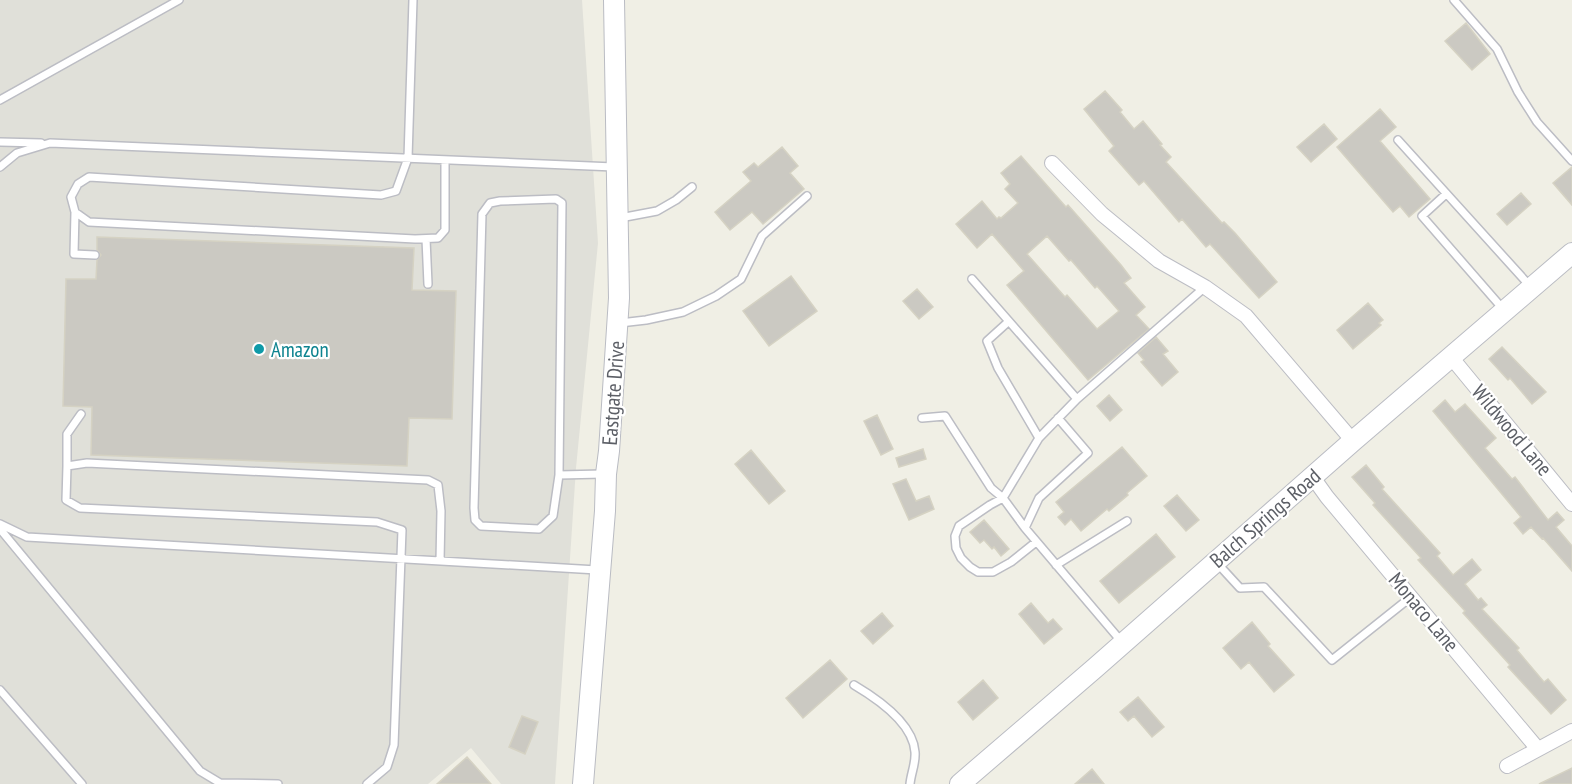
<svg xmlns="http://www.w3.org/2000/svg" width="1572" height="784" viewBox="0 0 1572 784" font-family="'PT Sans Narrow',sans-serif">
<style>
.industrial{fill:#e0e0d9}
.building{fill:#cbc9c2;stroke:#d5d2c3;stroke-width:1.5;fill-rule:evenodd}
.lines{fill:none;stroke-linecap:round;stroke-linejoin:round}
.lane-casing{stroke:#bcbdc4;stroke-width:10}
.street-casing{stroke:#bcbdc4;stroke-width:16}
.secondary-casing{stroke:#babcc3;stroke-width:22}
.lane{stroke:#fff;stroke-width:7}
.street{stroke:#fff;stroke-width:14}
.secondary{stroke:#fff;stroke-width:20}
.culture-dot{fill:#0f9aa8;stroke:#fff;stroke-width:2}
.labels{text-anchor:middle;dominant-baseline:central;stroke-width:4.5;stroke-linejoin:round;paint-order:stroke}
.culture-label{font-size:21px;fill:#0d838f;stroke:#fff;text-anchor:start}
.street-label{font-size:21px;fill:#5c5f66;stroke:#fff}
</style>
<rect width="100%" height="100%" fill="#f0efe5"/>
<path class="industrial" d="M0 0H582L598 243 576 468 555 784H501L471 748 428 784H0Z"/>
<path class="building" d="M1466 23 1490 54 1472 70 1445 41Z
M1105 91 1122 110 1120 112 1134 129 1143 121 1162 144 1160 145 1171 157 1166 162 1222 223 1224 222 1235 233 1277 282 1259 298 1210 244 1206 247 1182 219 1179 222 1144 181 1139 185 1109 151 1114 146 1084 109Z
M1380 109 1396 127 1380 141 1430 199 1409 217 1400 206 1393 212 1337 147Z
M1324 124 1337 139 1311 162 1297 147Z
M782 147 798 166 790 173 804 189 763 224 752 212 730 230 715 212 751 181 743 172 754 163 758 167Z
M1021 156 1066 207 1068 205 1121 265 1131 278 1124 283 1145 307 1136 315 1149 329 1088 380 1007 285 1024 271 992 234 977 248 956 224 982 201 997 219 999 217 1001 218 1018 203 1005 189 1010 184 1001 173ZM1047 236 1069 261 1071 260 1095 288 1097 286 1119 311 1097 329 1067 295 1065 297 1027 254Z
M1572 167V205L1553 183Z
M1521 193 1531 204 1507 225 1497 214Z
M97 237 414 248 412 290 456 291 452 419 409 418 407 466 91 455 92 407 63 406 66 279H96L97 260 101 255 97 250Z
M791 276 817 311 769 346 743 311Z
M917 289 933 307 919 319 903 301Z
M1368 303 1383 320 1379 323 1381 325 1353 349 1337 330Z
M1156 337 1168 351 1163 354 1178 372 1162 386 1141 362 1144 360 1138 353Z
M1502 347 1546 392 1532 404 1510 378 1508 380 1489 359Z
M1109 395 1122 410 1110 421 1097 406Z
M1445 400 1455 412 1465 404 1496 438 1485 448 1512 479 1515 477 1548 520 1557 512 1564 520 1556 527 1572 546V571L1543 538 1542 539 1531 527 1523 534 1514 523 1521 517 1433 411Z
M877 415 893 449 881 455 864 421Z
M1122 447 1147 476 1127 493 1128 495 1109 511 1107 509 1081 531 1071 519 1065 525 1058 517 1064 512 1056 502Z
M923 449 926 459 899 467 896 458Z
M751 450 785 491 769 504 735 464Z
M1366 465 1384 487 1382 489 1440 553 1437 556 1453 575 1472 559 1481 570 1465 584 1478 600 1481 598 1487 605 1482 609 1519 648 1517 650 1544 682 1548 679 1566 700 1551 714 1508 667 1510 665 1463 613 1465 611 1418 560 1421 558 1373 505 1375 503 1352 477Z
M906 479 916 501 929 496 934 509 909 520 893 484Z
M1177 495 1199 520 1186 531 1164 506Z
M984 520 1009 549 1001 556 994 547 992 549 984 540 980 543 970 532Z
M1156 534 1175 557 1119 603 1100 581Z
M1031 603 1048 623 1053 619 1062 629 1044 644 1019 614Z
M882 613 893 626 873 644 861 631Z
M1252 622 1270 644 1268 646 1294 675 1274 692 1249 662 1241 669 1223 648Z
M830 660 847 679 803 718 786 698Z
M983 680 998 698 973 720 958 702Z
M1138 697 1164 727 1152 737 1134 716 1128 721 1120 712Z
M522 716 538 722 525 754 509 747Z
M467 757 491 784H437Z
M1572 768V784H1539Z
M1092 769 1104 784H1075Z"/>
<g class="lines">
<defs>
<path id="lane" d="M413 0 408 158 396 191 381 195 89 177 78 184 71 197 75 212 89 222 415 239 438 238 445 230V160
M1454 0 1497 49 1518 92 1537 122 1572 161
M0 100 179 0
M1398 140 1530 286
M0 142 41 143
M0 167 17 153 50 143 614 167
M1446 194 1422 216 1503 309
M75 212 74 254 95 255
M620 218 657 211 676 200 692 187
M426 239 428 284
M972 279 1077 399
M1008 322 987 341 998 368 1039 438
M620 323 646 320 683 312 716 296 741 279 762 236 807 196
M922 418 945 416 991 488 1003 498 1025 528 1121 641
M67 466V434L81 414
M559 475 562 203 556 199 500 201 490 203 482 214 474 508 475 520 481 526 539 529 553 516 559 475 603 474
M0 524 27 537 597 570
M1025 528 1039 498 1088 453 1058 418
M0 529 200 771 220 783 278 784
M1036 542 1011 562 993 572H978L970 567 961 558 956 548 955 536 959 526 990 505 1003 498 1039 438 1077 399 1205 287
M1217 563 1240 588 1264 587 1332 660 1411 597
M1056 565 1127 521
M854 685C876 698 913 723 915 752 916 763 911 773 910 784
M0 690 82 784
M367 784 387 767 394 745 402 530 377 522 80 508 66 500 67 466 87 463 428 480 438 485 441 511 440 561"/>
<path id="street" d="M1052 163 1102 214 1159 261 1205 287 1246 316 1353 441
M1451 357 1572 504
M1312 476 1327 497 1537 748
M1507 766 1572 731"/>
<path id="secondary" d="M583 784 605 511 606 474 609 451 619 298 614 0
M960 784 1095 668 1353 441 1572 253"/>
</defs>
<use href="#lane" class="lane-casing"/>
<use href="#street" class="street-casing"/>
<use href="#secondary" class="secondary-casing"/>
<use href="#lane" class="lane"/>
<use href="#street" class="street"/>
<use href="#secondary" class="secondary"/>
</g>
<circle class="culture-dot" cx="259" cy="349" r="6"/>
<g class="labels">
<g class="culture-label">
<text x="271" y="349">Amazon</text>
</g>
<g class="street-label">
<text transform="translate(613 393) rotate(-86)">Eastgate Drive</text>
<text transform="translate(1512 430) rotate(50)">Wildwood Lane</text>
<text transform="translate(1265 518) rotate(-41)">Balch Springs Road</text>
<text transform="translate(1424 612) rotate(50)">Monaco Lane</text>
</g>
</g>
</svg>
